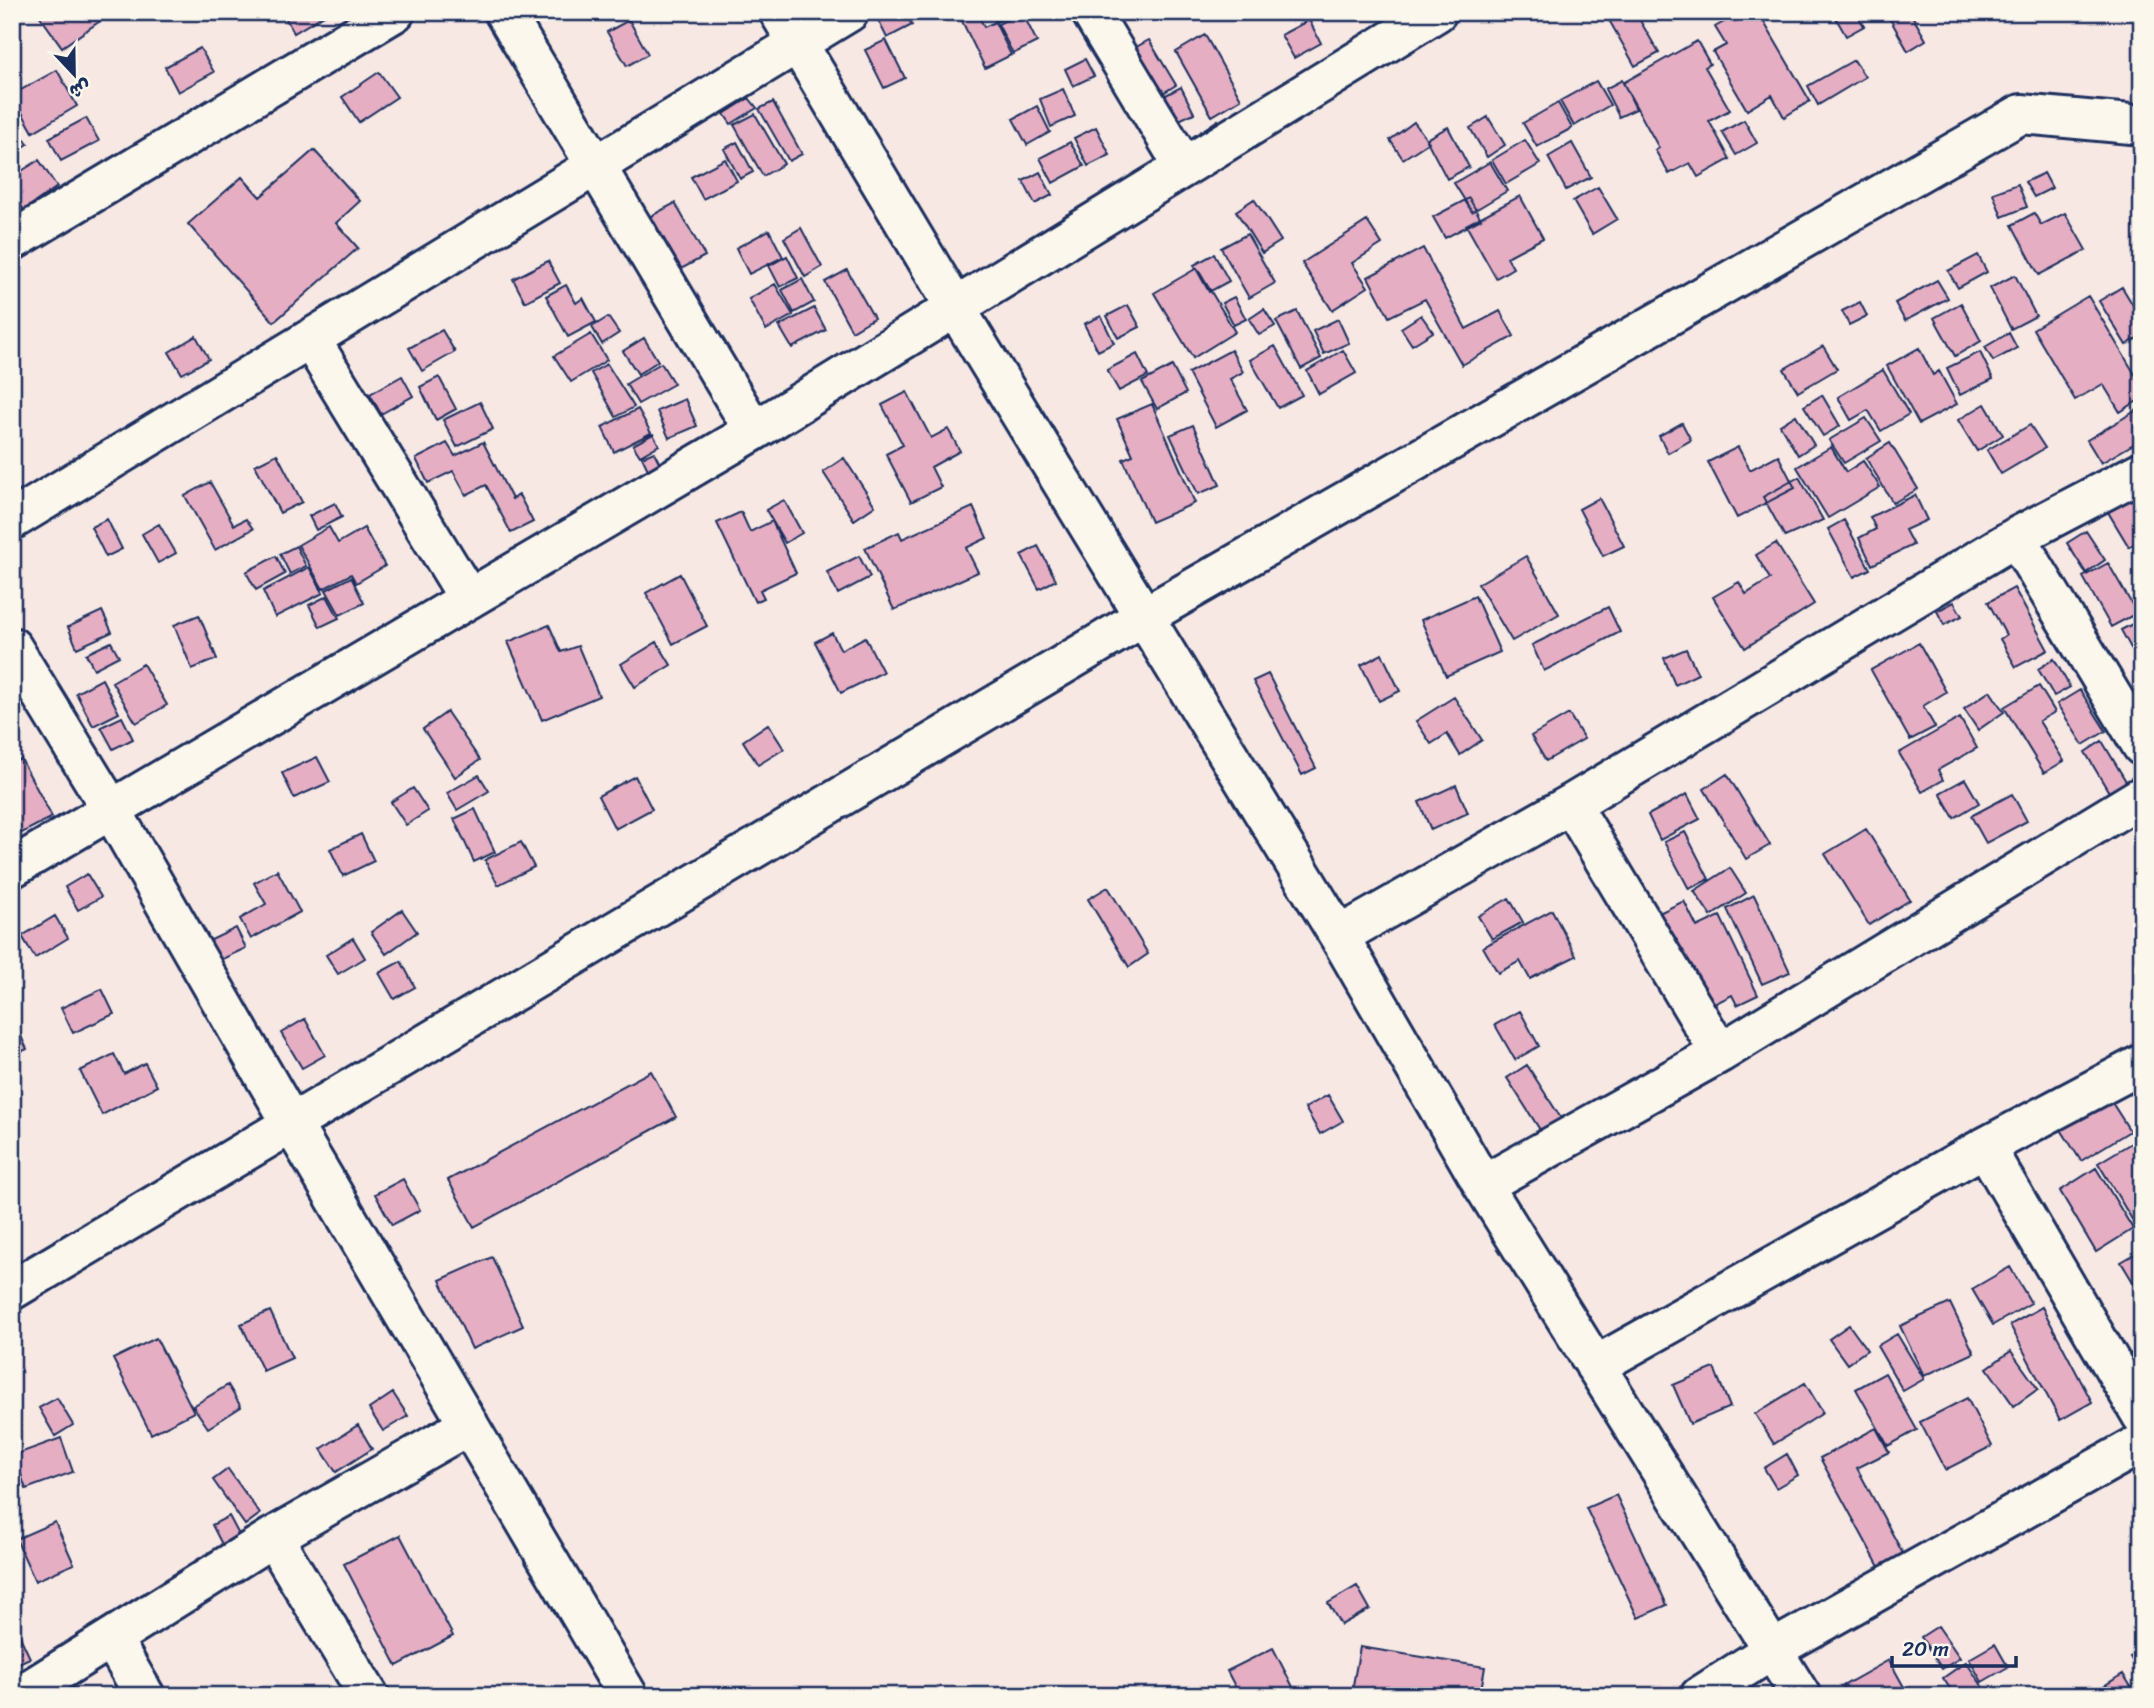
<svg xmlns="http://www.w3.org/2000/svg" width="2154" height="1708" viewBox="0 0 2154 1708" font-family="Sriracha,'Playpen Sans Arabic',sans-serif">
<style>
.building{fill:#e6aec3;stroke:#1b2f5e;stroke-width:2}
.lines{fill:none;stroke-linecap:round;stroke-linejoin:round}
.minor-casing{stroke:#1b2f5e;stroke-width:44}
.minor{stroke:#fbf7ec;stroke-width:38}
</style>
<rect width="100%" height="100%" fill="#f7e8e4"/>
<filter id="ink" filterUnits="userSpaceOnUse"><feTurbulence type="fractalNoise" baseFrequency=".0143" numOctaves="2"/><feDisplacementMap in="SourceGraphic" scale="14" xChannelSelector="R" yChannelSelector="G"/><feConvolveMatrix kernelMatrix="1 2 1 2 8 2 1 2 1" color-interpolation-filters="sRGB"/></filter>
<g filter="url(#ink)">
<path class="building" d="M37 12H107L109 15 62 47Z
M282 12H329L294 33Z
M874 12H905L912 25 887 38Z
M965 12H977L984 27 995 22 1011 55 985 68 959 15Z
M991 12H1014L996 22Z
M1022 12 1037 42 1013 54 998 24Z
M1635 12 1659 53 1635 66 1605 13Z
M1742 12H1758L1810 101 1784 117 1772 95 1747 110 1713 52 1726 45 1715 27Z
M1856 12 1864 26 1846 36 1833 13Z
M1897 12H1910L1926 40 1908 51 1889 17Z
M629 20 648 54 627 66 607 32Z
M1309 20 1321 43 1294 58 1281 35Z
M1205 35 1241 99 1212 116 1176 52Z
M886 40 905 78 884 88 865 50Z
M1149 40 1176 85 1158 96 1131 50Z
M1697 41 1710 64 1705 67 1730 110 1709 121 1730 159 1698 177 1690 163 1669 174 1655 150 1659 148 1623 83Z
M200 48 214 72 178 92 165 67Z
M1085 59 1094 76 1073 86 1065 69Z
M1854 60 1865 77 1818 105 1808 86Z
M57 70 77 106 33 132 12 95Z
M379 72 397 97 359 122 342 97Z
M1622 80 1636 109 1619 117 1605 89Z
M1596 81 1610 105 1574 126 1560 101Z
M1181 87 1194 113 1175 122 1162 97Z
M1063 89 1075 116 1051 127 1040 99Z
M749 98 757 108 731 124 724 114Z
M773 102 802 154 789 161 759 109Z
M1558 103 1572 128 1537 147 1523 123Z
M1037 106 1050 132 1027 145 1013 119Z
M755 114 784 164 763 176 734 125Z
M1488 117 1505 145 1487 157 1470 128Z
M86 118 99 141 61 161 49 138Z
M1218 120 1226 133 1199 151 1191 138Z
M1744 120 1757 143 1736 155 1722 132Z
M12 121 28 144 12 155Z
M1414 122 1429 142 1403 159 1390 140Z
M1096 127 1110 155 1088 166 1074 138Z
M1448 127 1469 167 1447 179 1426 139Z
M1525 140 1540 164 1506 184 1492 160Z
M737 142 753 172 740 179 724 149Z
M1070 142 1084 166 1053 183 1040 158Z
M1572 143 1591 177 1566 190 1548 157Z
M314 150 360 201 336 223 358 248 274 322 188 224 242 177 260 197Z
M725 159 737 181 703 199 691 177Z
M39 160 57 187 24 210 12 192V177Z
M1490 162 1507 191 1472 212 1454 183Z
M1040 172 1052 195 1035 204 1023 181Z
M2044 173 2052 188 2034 197 2025 182Z
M2018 184 2027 207 2002 217 1993 193Z
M1598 187 1617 219 1592 234 1573 201Z
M1520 196 1543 238 1507 257 1513 268 1496 278 1466 225Z
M1469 198 1481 219 1445 238 1433 217Z
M1254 199 1281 241 1262 253 1236 211Z
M675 203 705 256 681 269 651 216Z
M2034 213 2041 225 2065 213 2086 250 2039 275 2012 225Z
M1367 221 1382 244 1352 263 1368 287 1332 310 1302 263Z
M801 228 822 267 805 277 784 238Z
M769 230 783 257 749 274 736 248Z
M1247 234 1275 283 1249 298 1221 248Z
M1423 248 1466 329 1500 311 1514 336 1462 365 1425 299 1389 317 1368 277Z
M1214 254 1229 281 1209 292 1194 265Z
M1978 255 1987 272 1958 288 1948 271Z
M787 256 798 278 780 287 769 266Z
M548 261 560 283 525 302 513 279Z
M1197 268 1235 332 1193 358 1154 293Z
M847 270 874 318 852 331 825 282Z
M2015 275 2036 316 2011 329 1990 288Z
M802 279 814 302 794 313 782 290Z
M1937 280 1948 298 1905 321 1895 303Z
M775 284 793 315 766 330 749 299Z
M566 285 576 303 583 298 596 322 568 337 546 296Z
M2122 287 2142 320V335L2126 345 2099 301Z
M2088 296 2142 386V398L2120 412 2103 384 2075 400 2033 329Z
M1234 297 1246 319 1234 325 1222 303Z
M1860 302 1867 316 1849 325 1842 311Z
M1961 303 1981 341 1955 356 1934 318Z
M1128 305 1140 327 1118 338 1107 316Z
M814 308 826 330 792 348 779 326Z
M1264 309 1275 326 1259 335 1249 319Z
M1297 311 1321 358 1301 369 1276 321Z
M1421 315 1433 332 1412 345 1401 328Z
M1101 316 1114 343 1098 351 1084 324Z
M608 317 619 333 602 344 592 327Z
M1338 319 1349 343 1324 354 1313 331Z
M442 330 455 352 422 371 409 348Z
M2009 333 2017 348 1993 361 1985 347Z
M591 334 607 360 571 382 554 356Z
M196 336 209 359 182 374 169 352Z
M644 338 658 361 638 374 623 351Z
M1275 346 1302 395 1278 408 1250 360Z
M1823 346 1837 369 1798 392 1784 369Z
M1919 348 1933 375 1939 371 1957 404 1919 424 1887 366Z
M1231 350 1243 372 1230 379 1247 410 1216 427 1188 373Z
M1343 350 1356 373 1319 394 1307 371Z
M1980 352 1993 379 1960 395 1947 368Z
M1137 354 1148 376 1119 391 1107 370Z
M661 363 674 384 638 404 626 384Z
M607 364 634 407 616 417 591 373Z
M1172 366 1186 393 1157 409 1142 382Z
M1883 370 1909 414 1881 431 1868 410 1851 420 1838 397Z
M402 376 413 396 381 414 370 394Z
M439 377 456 409 436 420 420 387Z
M907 392 931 438 948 429 960 451 931 467 941 487 911 502 886 454 903 445 882 405Z
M1822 395 1840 426 1823 436 1804 406Z
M685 399 697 426 669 438 657 411Z
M480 402 493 429 457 447 443 420Z
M1152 404 1195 503 1151 522 1123 459 1133 455 1117 419Z
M1985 404 2003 435 1977 451 1958 420Z
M2142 407V439L2101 463 2087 440Z
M638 409 651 433 614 452 602 427Z
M1796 415 1814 445 1798 455 1780 425Z
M1866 418 1881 441 1844 463 1829 440Z
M1682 423 1691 440 1668 453 1659 436Z
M1193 425 1220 485 1198 494 1170 435Z
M2030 425 2045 448 2001 474 1987 450Z
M653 434 659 445 640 456 633 445Z
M483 442 512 499 519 495 533 522 511 533 486 485 466 495 453 471 428 483 416 459 447 443 455 456Z
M1890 443 1918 489 1893 503 1866 458Z
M1738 447 1750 470 1778 455 1795 488 1737 518 1708 462Z
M1831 447 1846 472 1863 461 1880 487 1828 518 1797 467Z
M654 452 661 466 649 472 642 457Z
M277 454 302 502 280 513 255 465Z
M844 458 875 506 854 520 823 472Z
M1799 477 1823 520 1785 537 1763 497Z
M210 482 234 525 246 519 253 529 215 550 185 496Z
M2142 493V555L2135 543 2129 547 2108 512Z
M1915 495 1927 520 1905 530 1913 545 1872 565 1859 538 1876 529 1870 517Z
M1599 498 1624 546 1603 556 1579 509Z
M784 500 802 533 785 543 766 510Z
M335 503 342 517 316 530 309 516Z
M973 507 987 538 966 548 978 572 894 610 865 548 899 532 902 539Z
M741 512 750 532 772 521 796 573 760 590 764 598 755 602 717 523Z
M107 519 122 549 106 557 91 527Z
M1844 520 1870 569 1854 577 1828 529Z
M159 524 176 553 158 563 142 534Z
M329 527 338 543 364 528 385 566 356 583 351 574 323 589 298 545Z
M2086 531 2105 560 2086 573 2067 543Z
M1776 543 1814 604 1745 648 1713 597 1739 582 1746 594 1770 579 1756 555Z
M296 546 306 566 290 574 280 554Z
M1038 546 1056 580 1039 589 1021 555Z
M276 556 285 574 256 590 246 572Z
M859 556 870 577 838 594 827 572Z
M1526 556 1559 614 1512 641 1478 584Z
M2108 563 2137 613 2111 627 2083 577Z
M309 567 323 593 275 617 263 591Z
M680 574 707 626 673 644 646 593Z
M351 577 364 603 340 615 326 590Z
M2014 588 2048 650 2016 667 2000 639 2006 635 1988 602Z
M327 596 339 618 320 627 309 605Z
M1475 596 1500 652 1446 676 1421 620Z
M1954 602 1962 616 1944 625 1937 611Z
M1608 607 1620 632 1544 671 1532 645Z
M102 611 112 632 77 648 68 627Z
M199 615 217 659 192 669 174 625Z
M2142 619V668L2121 630Z
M549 625 561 652 578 646 599 696 542 720 508 642Z
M832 633 841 650 865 637 883 672 841 693 815 642Z
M111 642 119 656 94 669 86 654Z
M657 642 671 665 635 687 621 664Z
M1919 643 1946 692 1923 706 1935 727 1910 740 1871 670Z
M1686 649 1698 674 1675 685 1664 658Z
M1382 654 1400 691 1379 701 1361 665Z
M2054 659 2070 687 2054 696 2038 669Z
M143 664 167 705 136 723 112 682Z
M1268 674 1316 768 1302 775 1253 681Z
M102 679 119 713 93 726 76 693Z
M2039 686 2055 712 2039 721 2064 761 2044 773 2004 707Z
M2080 690 2106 731 2083 745 2057 704Z
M1990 691 2004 712 1978 730 1964 709Z
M1454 697 1482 740 1460 755 1447 734 1431 744 1416 721Z
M447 712 480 760 455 777 423 729Z
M1569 714 1584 739 1546 761 1531 736Z
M122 717 133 739 113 749 101 727Z
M1960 718 1977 748 1938 770 1943 780 1922 792 1899 753Z
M768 724 784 749 758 765 743 741Z
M2102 741 2133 793 2116 804 2085 752Z
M317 757 330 782 294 798 282 773Z
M21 759 52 817 20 834 12 819V763Z
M1727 774 1770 845 1746 859 1704 789Z
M479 775 489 791 457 810 447 793Z
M635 776 652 809 615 829 598 796Z
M1965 779 1979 803 1954 818 1940 793Z
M1456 785 1468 813 1431 830 1419 802Z
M413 788 428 811 406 825 391 802Z
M1687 794 1700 819 1660 840 1648 815Z
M2012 794 2027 821 1986 843 1971 816Z
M475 809 495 852 474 862 454 819Z
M1866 829 1910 900 1869 925 1825 854Z
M1685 832 1709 879 1689 889 1664 842Z
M361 834 374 861 343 876 330 849Z
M521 842 534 867 498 885 485 860Z
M1730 868 1746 893 1711 916 1694 891Z
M277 870 300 912 251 939 240 919 266 904 254 883Z
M87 874 101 897 78 910 65 887Z
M1108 887 1148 954 1129 967 1088 899Z
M1754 895 1790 972 1762 984 1727 909Z
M1509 898 1523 922 1492 939 1478 916Z
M1684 901 1697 927 1720 916 1758 995 1737 1005 1732 995 1704 1009 1659 913Z
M402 910 417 932 386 954 371 932Z
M1552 910 1576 956 1530 979 1520 961 1498 973 1483 947Z
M55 916 68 938 35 958 22 936Z
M236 928 246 948 218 961 209 941Z
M353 938 365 958 338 974 326 955Z
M401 961 415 987 394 999 379 973Z
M102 989 114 1014 73 1033 61 1008Z
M1520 1011 1539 1046 1515 1060 1495 1025Z
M305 1019 325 1055 302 1068 281 1033Z
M19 1032 27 1049 12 1056V1035Z
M114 1054 124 1074 145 1063 157 1086 102 1115 80 1071Z
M1527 1065 1564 1123 1544 1136 1507 1078Z
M651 1071 676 1117 474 1227 448 1180Z
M1328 1095 1343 1121 1320 1134 1305 1108Z
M2109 1098 2130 1131 2081 1161 2060 1128Z
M2133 1142 2142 1155V1229L2139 1231 2098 1163Z
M2096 1168 2133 1229 2096 1252 2060 1191Z
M403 1179 420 1210 392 1225 375 1194Z
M2142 1250V1297L2121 1262Z
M492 1257 523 1326 472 1349 440 1280Z
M2010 1267 2031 1303 1993 1325 1972 1289Z
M1950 1303 1974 1353 1924 1376 1900 1326Z
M2042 1307 2092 1402 2060 1420 2010 1325Z
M270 1311 292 1358 263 1371 241 1324Z
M1849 1325 1867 1350 1847 1364 1829 1339Z
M1897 1334 1924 1379 1903 1391 1877 1346Z
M156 1338 194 1412 151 1434 113 1359Z
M2142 1347V1372L2130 1354Z
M2011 1351 2038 1389 2014 1406 1987 1368Z
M1714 1368 1730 1407 1690 1424 1673 1385Z
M1885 1373 1917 1430 1888 1446 1856 1389Z
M1805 1383 1823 1413 1774 1444 1755 1414Z
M228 1385 241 1407 208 1428 193 1406Z
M393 1393 408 1416 383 1431 369 1409Z
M57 1398 73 1425 55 1436 39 1408Z
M1967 1398 1992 1446 1945 1470 1920 1422Z
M358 1425 372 1449 336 1472 321 1449Z
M1876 1428 1889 1452 1857 1468 1908 1563 1884 1576 1820 1458Z
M61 1438 73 1472 26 1489 14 1455Z
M1787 1454 1798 1475 1776 1488 1764 1468Z
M228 1469 260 1514 245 1525 213 1480Z
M1616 1495 1667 1605 1638 1618 1586 1508Z
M229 1516 246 1548 228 1556 212 1525Z
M55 1522 74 1564 35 1581 16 1539Z
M400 1535 453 1636 397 1666 344 1564Z
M1357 1586 1370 1609 1341 1625 1328 1603Z
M1938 1626 1960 1658 1942 1669 1921 1637Z
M17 1630 30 1658 12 1666V1632Z
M1995 1644 2008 1667 1982 1682 1969 1659Z
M1360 1647 1485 1667 1480 1696H1351Z
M1273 1648 1294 1689 1280 1696H1240L1227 1671Z
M2142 1651V1677L2130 1657Z
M1889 1660 1909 1696H1848L1843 1686Z
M1966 1662 1989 1696H1955L1943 1678Z
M2123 1674 2137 1696H2088Z"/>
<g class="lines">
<defs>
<path id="minor" d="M504 12 754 431
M779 12 955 307 1339 936 1483 1185 1801 1696
M1091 12 1184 167
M12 241 395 12
M311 340 469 599
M12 520 849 12
M2016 537 2142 746
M12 647 111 809 293 1126 628 1696
M1571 804 1720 1053
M12 868 754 431 1437 12
M1339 936 1571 804 2016 537 2142 471
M1985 1147 2142 1416
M1483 1185 1720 1053 2142 796
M12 1290 1145 616 2021 114 2142 125
M1595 1366 1985 1147 2142 1064
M273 1537 369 1696
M112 1639 145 1696
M19 1696 273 1537 469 1425
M1700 1696 1774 1649 2142 1443"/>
</defs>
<use href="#minor" class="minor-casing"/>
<use href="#minor" class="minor"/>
</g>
</g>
<rect width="2154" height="1708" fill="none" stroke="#fbf7ec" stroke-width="42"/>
<rect x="21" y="21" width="2112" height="1666" fill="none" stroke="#1b2f5e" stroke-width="2.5" filter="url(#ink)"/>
<g transform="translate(74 74) rotate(158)" stroke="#fbf7ec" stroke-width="5" paint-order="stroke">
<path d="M0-5L12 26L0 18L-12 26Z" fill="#1b2f5e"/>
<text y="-10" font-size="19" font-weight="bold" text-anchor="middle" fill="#1b2f5e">ش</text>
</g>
<path d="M1892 1656v10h124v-10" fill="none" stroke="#1b2f5e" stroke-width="3.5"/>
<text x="1902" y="1656" font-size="21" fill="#1b2f5e" stroke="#fbf7ec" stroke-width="5" paint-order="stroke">20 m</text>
</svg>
